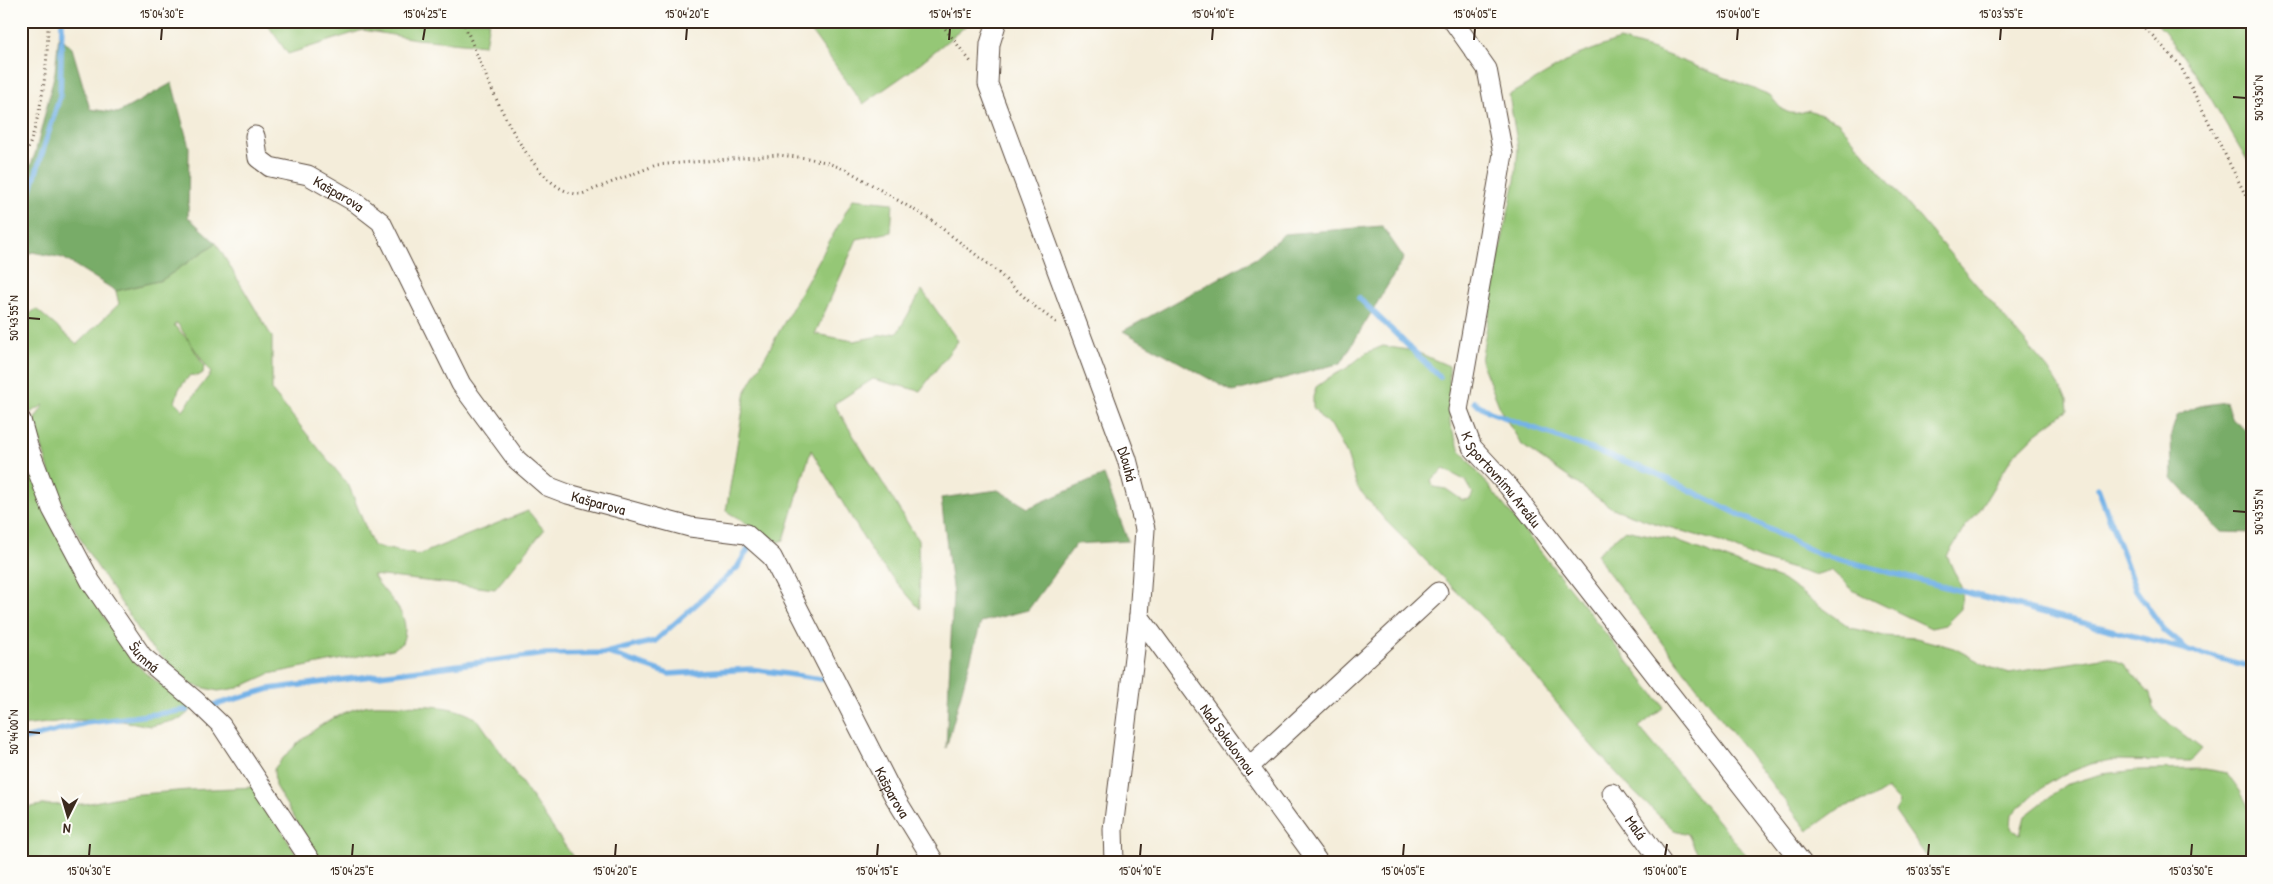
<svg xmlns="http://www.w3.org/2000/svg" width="2273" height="884" viewBox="0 0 2273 884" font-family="'Patrick Hand',sans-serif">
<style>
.green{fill:#95c776;stroke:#68784a;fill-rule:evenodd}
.forest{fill:#78ac67;stroke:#5a6b42}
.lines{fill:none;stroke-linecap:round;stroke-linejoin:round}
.stream{stroke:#75b2e7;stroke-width:5.5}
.minor-casing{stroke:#57473a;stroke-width:21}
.path{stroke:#57473a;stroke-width:3;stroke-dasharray:1 4;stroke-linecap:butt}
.minor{stroke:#fff;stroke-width:19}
.ticks{fill:none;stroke:#3b2a1e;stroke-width:2}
.labels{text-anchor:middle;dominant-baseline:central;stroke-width:4.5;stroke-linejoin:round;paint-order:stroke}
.street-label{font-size:15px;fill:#3b2a1e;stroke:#fdfcf7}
.neatline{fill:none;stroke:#3b2a1e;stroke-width:2}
.ticks-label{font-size:12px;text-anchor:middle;fill:#3b2a1e}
</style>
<rect width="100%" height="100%" fill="#fdfcf7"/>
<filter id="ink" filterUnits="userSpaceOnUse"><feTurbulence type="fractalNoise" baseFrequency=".02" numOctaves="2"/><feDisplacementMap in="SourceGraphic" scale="10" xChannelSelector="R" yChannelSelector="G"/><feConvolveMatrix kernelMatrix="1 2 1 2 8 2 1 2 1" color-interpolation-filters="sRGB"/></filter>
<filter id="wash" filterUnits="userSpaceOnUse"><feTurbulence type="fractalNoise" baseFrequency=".0096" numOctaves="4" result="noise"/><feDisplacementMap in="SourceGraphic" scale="20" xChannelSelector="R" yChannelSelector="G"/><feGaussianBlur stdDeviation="1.12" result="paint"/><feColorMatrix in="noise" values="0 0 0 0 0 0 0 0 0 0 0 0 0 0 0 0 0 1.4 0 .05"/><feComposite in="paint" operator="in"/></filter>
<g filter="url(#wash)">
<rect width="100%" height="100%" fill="#f4edda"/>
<path class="green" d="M265 21H489L485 45 416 39 363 30 288 54Z
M804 21H972L909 72 863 104Z
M2154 21H2252V168L2198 77 2165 32Z
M1619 40 1654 50 1770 95C1782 111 1788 118 1809 110L1838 122 2048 369 2067 399 2068 410 2037 433 2012 457 1979 511 1965 527 1947 556 1962 589 1961 609 1945 625 1931 628 1854 591 1831 570 1814 575 1759 559 1720 542 1651 522 1612 508 1522 445 1502 413 1481 361 1499 254 1515 181 1518 148 1509 95 1578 55Z
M853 199 893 203 891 232 857 239 815 334 854 341 898 332 922 290 958 341 920 391 873 379 834 404 918 540 920 609 877 560 811 450 784 540 778 542 726 511 746 391Z
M216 243 272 337V391L349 486 373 546 418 555 528 511 544 530 495 589 373 575C387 599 414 613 402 643L393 649 269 674 238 688 218 691 192 685 148 644 91 557 67 515 51 477 34 420 44 405 32 412 26 411 21 387V321L36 309 77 344 119 304 116 291 162 280ZM177 323 211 373 183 410 175 402 179 389 190 375 198 376 203 373 204 366 189 341 174 325Z
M1383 346 1414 351 1449 366 1450 425 1460 450 1664 707 1639 727 1753 863H1702L1688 834 1674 830 1633 791 1591 745 1506 641 1387 522 1357 487 1347 455 1331 425 1322 419 1313 407V397L1316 387 1330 377 1347 368 1366 353ZM1444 469 1466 481 1473 493 1470 499 1462 500 1446 489 1433 487 1431 480Z
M21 447 84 584 123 647 144 672 193 708 181 719 151 726 122 721 73 720 21 726Z
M1625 530 1674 540 1783 580 1851 628 1884 636 1916 638 1954 648 1989 667 2009 673 2107 657 2124 664 2150 693 2153 708 2171 725 2202 749 2191 761 2112 760 2090 764 2063 775 2040 789 2012 814 2011 827 2020 835 2025 816 2065 785 2102 774 2139 770 2205 769 2227 773 2240 791 2252 813V863H1931L1895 812 1899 802 1887 789 1871 799 1840 808 1808 831 1605 568 1597 554Z
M392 705C420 706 456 703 479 721L577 863H322L275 786 274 769C297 740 328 715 365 706 373 704 383 705 392 705Z
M255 787 302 863H21V809L41 805 84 804 129 795 189 790Z"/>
<path class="forest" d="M59 35 72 48 90 109 118 113 172 83 189 147 188 217 216 243 162 280 116 291 63 258 32 252 21 260V188L35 154 44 118 55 72Z
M1382 226 1404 258 1341 363 1233 392 1123 331 1256 258 1284 234Z
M2226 402 2231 418 2252 436V533L2221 532 2172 478 2171 434 2177 416 2199 406Z
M1104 475 1128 541 1076 544 1028 610 981 622 946 748 953 595 941 498 998 490 1028 508Z"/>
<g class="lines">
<path class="stream" d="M21 212 25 208 60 96 62 21
M1359 298 1440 377
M1474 402 1490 412 1651 471 1819 554 2249 666 2252 669
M2098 488 2136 590 2164 630 2189 651
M609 652 655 641 737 568 751 544
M208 707 269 689 545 654 608 653 669 674 751 669 822 679
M21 740 86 723 187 710"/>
</g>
</g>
<g filter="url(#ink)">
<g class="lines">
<defs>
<g id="minor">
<path id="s1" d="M997 21 990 44 988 84 1127 459 1145 529 1139 616 1113 829 1114 863"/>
<path id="s2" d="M1453 21 1487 69 1503 154 1458 410 1472 447 1508 486 1802 863"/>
<path id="s3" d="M255 136 258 158 270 167 308 175 355 202 381 222 461 384 517 460 547 486 568 494 690 527 746 534 772 557 894 796 935 863"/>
<path id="s4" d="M21 420 28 446 52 509 91 582 142 656 196 701 221 725 312 863"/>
<path id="s5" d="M1139 616 1319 863"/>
<path d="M1249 767 1438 592"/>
<path id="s6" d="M1612 793 1662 863"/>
</g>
</defs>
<use href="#minor" class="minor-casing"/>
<path class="path" d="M463 21C481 63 529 198 582 194L656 165 778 155 807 158 825 162 847 170 931 220 992 267 1034 306 1057 323
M939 21 971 62
M2139 21 2180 65 2252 208
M21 167C41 121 48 71 48 21
M1765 863 1774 856"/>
<use href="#minor" class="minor"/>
</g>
</g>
<path class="ticks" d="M161 40 162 28M423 40 425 28M686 40 687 28M949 40 950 28M1212 40 1213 28M1474 40 1475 28M1737 40 1738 28M2000 40 2001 28M2233 97 2246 98M28 318 40 319M2233 511 2246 512M28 732 40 733M89 856 90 844M352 856 353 844M615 856 616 844M877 856 878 844M1140 856 1141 844M1403 856 1404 844M1665 856 1667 844M1928 856 1929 844M2191 856 2192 844"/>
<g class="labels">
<g class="street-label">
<text stroke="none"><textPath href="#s3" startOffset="112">Kašparova</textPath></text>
<text stroke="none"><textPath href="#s1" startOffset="469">Dlouhá</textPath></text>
<text stroke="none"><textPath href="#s2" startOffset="488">K Sportovnímu Areálu</textPath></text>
<text stroke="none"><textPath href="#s3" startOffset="532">Kašparova</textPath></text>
<text stroke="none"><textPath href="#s4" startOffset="269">Šumná</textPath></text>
<text stroke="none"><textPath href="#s5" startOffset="152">Nad Sokolovnou</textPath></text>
<text stroke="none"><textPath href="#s3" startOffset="982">Kašparova</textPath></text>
<text stroke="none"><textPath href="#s6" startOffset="42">Malá</textPath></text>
</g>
</g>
<rect width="2273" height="884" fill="none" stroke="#fdfcf7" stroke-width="55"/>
<g transform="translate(68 816) rotate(185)" stroke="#fdfcf7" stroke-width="4" paint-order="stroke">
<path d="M0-4L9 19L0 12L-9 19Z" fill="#3b2a1e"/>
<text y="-8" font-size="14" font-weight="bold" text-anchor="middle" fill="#3b2a1e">N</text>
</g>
<rect x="28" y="28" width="2218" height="828" class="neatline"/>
<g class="ticks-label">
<text x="162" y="18">15°04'30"E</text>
<text x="425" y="18">15°04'25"E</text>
<text x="687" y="18">15°04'20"E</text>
<text x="950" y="18">15°04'15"E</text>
<text x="1213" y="18">15°04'10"E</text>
<text x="1475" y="18">15°04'05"E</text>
<text x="1738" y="18">15°04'00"E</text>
<text x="2001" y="18">15°03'55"E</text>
<text transform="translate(2259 98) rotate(-90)" y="4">50°43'50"N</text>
<text transform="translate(14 318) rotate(-90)" y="4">50°43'55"N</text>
<text transform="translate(2259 512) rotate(-90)" y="4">50°43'55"N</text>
<text transform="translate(14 732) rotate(-90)" y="4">50°44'00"N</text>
<text x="89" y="875">15°04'30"E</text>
<text x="352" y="875">15°04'25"E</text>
<text x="615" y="875">15°04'20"E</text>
<text x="877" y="875">15°04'15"E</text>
<text x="1140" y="875">15°04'10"E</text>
<text x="1403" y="875">15°04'05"E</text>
<text x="1665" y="875">15°04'00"E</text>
<text x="1928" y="875">15°03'55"E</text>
<text x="2191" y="875">15°03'50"E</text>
</g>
</svg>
